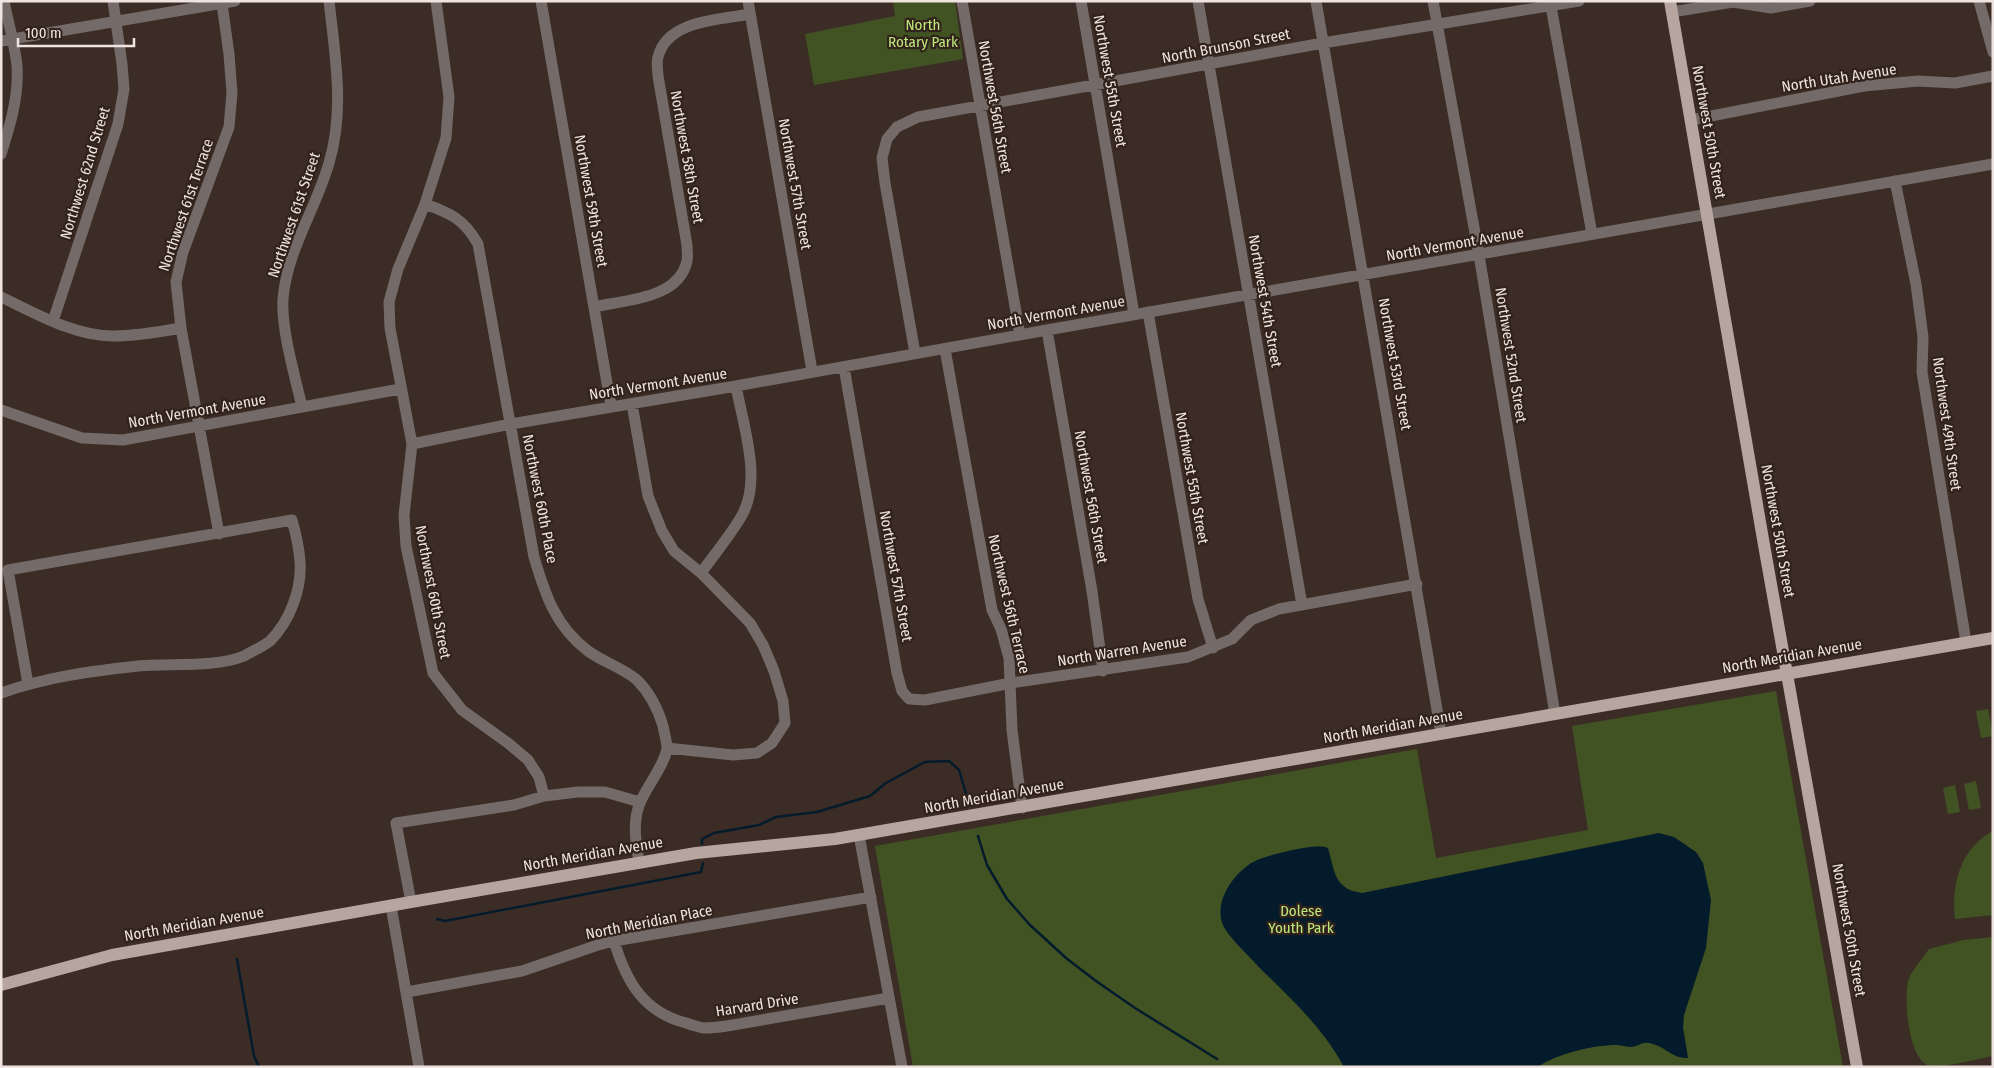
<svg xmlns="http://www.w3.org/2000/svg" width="1994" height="1068" viewBox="0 0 1994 1068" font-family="'Fira Sans Condensed',sans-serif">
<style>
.green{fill:#415323}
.water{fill:#041b2c}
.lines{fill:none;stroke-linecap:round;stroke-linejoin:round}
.stream{stroke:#041b2c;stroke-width:2.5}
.minor{stroke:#746b68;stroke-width:11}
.major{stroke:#b7a5a0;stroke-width:12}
.labels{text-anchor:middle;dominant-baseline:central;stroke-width:4.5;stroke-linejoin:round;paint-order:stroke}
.park-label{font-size:15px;fill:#bde87b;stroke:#32221c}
.street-label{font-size:15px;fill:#f0e4e0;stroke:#32221c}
</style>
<rect width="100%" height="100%" fill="#3c2c26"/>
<path class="green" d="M893 1H955L963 59 814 85 805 34 895 16Z
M1776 691 1843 1067H913L875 846 1417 749 1436 858 1588 830 1572 726Z
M1988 709 1993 736 1981 738 1976 711Z
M1976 781 1981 808 1969 810 1964 784Z
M1955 785 1960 812 1948 814 1943 788Z
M1993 831V915L1955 919C1951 886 1960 848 1993 831Z
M1993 937V1056C1978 1059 1943 1068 1929 1066 1908 1058 1904 1001 1908 981 1911 971 1923 958 1929 949L1964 940Z"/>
<path class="water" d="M1659 833 1674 837 1696 852 1703 863 1711 900 1706 948 1684 1015 1683 1027 1688 1058C1673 1059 1667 1048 1653 1044 1642 1040 1640 1046 1631 1047 1626 1047 1621 1045 1616 1045 1593 1045 1556 1054 1538 1067H1344C1320 1023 1289 998 1255 963 1245 952 1233 941 1225 929 1210 904 1235 870 1257 860 1261 858 1267 857 1272 855 1284 852 1317 843 1328 848 1335 872 1334 889 1362 893Z"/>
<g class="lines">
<path class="stream" d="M978 836 987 865 1007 899 1030 925 1066 958 1096 981 1135 1008 1217 1059
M702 844V839L714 833 759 825 776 817 817 812 870 796 886 783 925 762 949 761 959 770 968 800
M437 919 445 921 701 872 703 863
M237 959 254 1056 259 1067"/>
<path class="minor" d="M436 1 449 97 446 138 425 204 398 269 389 302 390 328 412 444 404 515 406 546 433 673 462 710 508 743 528 760 539 777 544 796
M541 1 611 406
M748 1 812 371
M962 1 1020 335
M1081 1 1134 314
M1198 1 1302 605
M1316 1 1441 733
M1433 1 1479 255 1555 714
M1550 1 1592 234
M1979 1 1993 52
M1672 12 1733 2 1771 8 1810 1
M1 41 235 1
M1691 120 1864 86 1918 81 1955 83 1993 76
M1 154C10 126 19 96 17 66 15 45 8 22 4 1
M1895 181 1916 284 1923 337 1922 372 1966 642
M425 204C450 213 464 219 478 244L534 557C545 594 555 626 588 651 603 662 623 668 637 680 649 692 658 709 663 726 664 732 667 742 667 748 665 765 646 787 640 803 632 822 636 843 639 862
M1 297C35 313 74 336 113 336 136 336 159 332 181 328
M594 307C625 300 679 299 687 261 688 256 687 250 687 245L658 76C658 70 656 63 658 57 667 20 719 20 750 14
M1148 312 1198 599 1213 648
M53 321 118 124 124 89 122 64 113 1
M1047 330 1092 591 1103 671
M945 349 992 610 1001 629 1009 658 1012 730 1022 808
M915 353 885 183 882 158 887 139 897 127 918 117 1323 43 1579 1
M844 367 897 673 902 691 909 699 925 700 1011 683 1188 657 1232 639 1251 620 1279 609 1417 584
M632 404 648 496 662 531 674 551 701 573 750 623 763 645 774 671 783 701 785 723 772 743 757 753 733 755 667 748
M302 407C295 376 281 329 283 299 287 250 316 209 329 163 345 110 335 55 329 1
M1 410 82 438 123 440 400 389
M412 444 511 424 736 386 1047 330 1993 164
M219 534 181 328 176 282 183 252 229 127 232 93 229 54 222 4
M701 573C714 555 729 537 741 517 763 481 743 425 736 386
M1 693C46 677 92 671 138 666 170 663 215 668 244 656 251 652 264 646 270 641 290 621 302 589 300 561 299 548 296 534 292 520L8 570 28 684
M859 835 902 1067
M411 902 396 823 514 805 544 796 578 792H605L640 802
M391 906 419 1067
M614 941C626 981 643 1012 686 1023 692 1025 698 1027 704 1028 712 1028 720 1027 727 1026L889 998
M407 992 522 971 598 945 614 941 871 897"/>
<path class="major" d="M1670 1 1764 545 1857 1067
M1 985 112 955 411 902 696 853 835 839 1993 638"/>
</g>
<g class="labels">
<g class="park-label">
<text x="923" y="25">North<tspan x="923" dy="17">Rotary Park</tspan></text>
<text x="1301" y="911">Dolese<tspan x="1301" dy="17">Youth Park</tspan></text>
</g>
<g class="street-label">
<text transform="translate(1226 46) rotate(-11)">North Brunson Street</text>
<text transform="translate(1839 78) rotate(-9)">North Utah Avenue</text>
<text transform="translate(1110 81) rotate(80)">Northwest 55th Street</text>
<text transform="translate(995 107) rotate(80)">Northwest 56th Street</text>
<text transform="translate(1709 132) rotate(80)">Northwest 50th Street</text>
<text transform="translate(687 157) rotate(80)">Northwest 58th Street</text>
<text transform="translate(85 173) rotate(-73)">Northwest 62nd Street</text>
<text transform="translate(795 184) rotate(80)">Northwest 57th Street</text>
<text transform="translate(591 201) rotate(80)">Northwest 59th Street</text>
<text transform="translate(186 205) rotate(-71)">Northwest 61st Terrace</text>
<text transform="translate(294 215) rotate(-71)">Northwest 61st Street</text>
<text transform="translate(1455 244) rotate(-10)">North Vermont Avenue</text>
<text transform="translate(1265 301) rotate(80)">Northwest 54th Street</text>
<text transform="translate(1056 313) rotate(-10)">North Vermont Avenue</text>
<text transform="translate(1511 355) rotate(81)">Northwest 52nd Street</text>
<text transform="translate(1395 364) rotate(80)">Northwest 53rd Street</text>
<text transform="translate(658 384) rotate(-9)">North Vermont Avenue</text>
<text transform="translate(197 411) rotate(-10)">North Vermont Avenue</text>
<text transform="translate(1947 424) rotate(82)">Northwest 49th Street</text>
<text transform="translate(1192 478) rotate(80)">Northwest 55th Street</text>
<text transform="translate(1091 497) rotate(80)">Northwest 56th Street</text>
<text transform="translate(540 499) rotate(79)">Northwest 60th Place</text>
<text transform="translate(1778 531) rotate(80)">Northwest 50th Street</text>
<text transform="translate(896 576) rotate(80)">Northwest 57th Street</text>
<text transform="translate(433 592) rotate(79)">Northwest 60th Street</text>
<text transform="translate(1009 604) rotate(77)">Northwest 56th Terrace</text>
<text transform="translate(1122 651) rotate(-9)">North Warren Avenue</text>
<text transform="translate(1792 656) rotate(-10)">North Meridian Avenue</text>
<text transform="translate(1393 726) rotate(-10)">North Meridian Avenue</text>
<text transform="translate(994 796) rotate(-10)">North Meridian Avenue</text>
<text transform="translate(593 854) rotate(-10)">North Meridian Avenue</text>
<text transform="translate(649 922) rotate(-11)">North Meridian Place</text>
<text transform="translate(194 924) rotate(-10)">North Meridian Avenue</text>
<text transform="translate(1849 930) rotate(80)">Northwest 50th Street</text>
<text transform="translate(757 1005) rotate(-9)">Harvard Drive</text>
</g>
</g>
<rect width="1994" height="1068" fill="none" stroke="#f0e4e0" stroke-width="5"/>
<path d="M18 38v8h116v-8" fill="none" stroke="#f0e4e0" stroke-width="2.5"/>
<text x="25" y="38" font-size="15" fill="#f0e4e0" stroke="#32221c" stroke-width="4" paint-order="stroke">100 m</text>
</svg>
